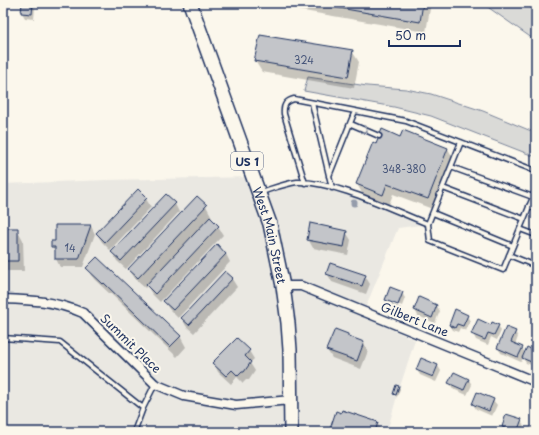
<svg xmlns="http://www.w3.org/2000/svg" width="539" height="435" viewBox="0 0 539 435" font-family="'Playpen Sans',sans-serif">
<style>
.built{fill:#eae8e2}
.green{fill:#dadad7;stroke:#7a849a}
.shadow{fill:#0003}
.building{fill:#c3c5c9;stroke:#1b2f5e}
.lines{fill:none;stroke-linecap:round;stroke-linejoin:round}
.lane-casing{stroke:#1b2f5e;stroke-width:7}
.street-casing{stroke:#1b2f5e;stroke-width:11}
.primary-casing{stroke:#1b2f5e;stroke-width:16}
.lane{stroke:#fbf7ec;stroke-width:4}
.street{stroke:#fbf7ec;stroke-width:8}
.primary{stroke:#fbf7ec;stroke-width:13}
.tree{fill:#959cab}
.oneway{stroke:#8b93a5}
.labels{text-anchor:middle;dominant-baseline:central;stroke-width:4;stroke-linejoin:round;paint-order:stroke}
.number-label{font-size:10px;fill:#455479}
.shield{fill:#fbf7ec;stroke:#5e6b89;stroke-width:1}
.shield-label{font-size:11px;font-weight:bold;fill:#1b2f5e}
.street-label{font-size:12px;fill:#1b2f5e;stroke:#fbf7ec}
</style>
<rect width="100%" height="100%" fill="#fbf7ec"/>
<filter id="ink" filterUnits="userSpaceOnUse"><feTurbulence type="fractalNoise" baseFrequency=".025" numOctaves="2"/><feDisplacementMap in="SourceGraphic" scale="8" xChannelSelector="R" yChannelSelector="G"/><feConvolveMatrix kernelMatrix="1 2 1 2 8 2 1 2 1" color-interpolation-filters="sRGB"/></filter>
<g filter="url(#ink)">
<path class="built" d="M253 177 259 193 296 182 316 184 347 192 428 224 398 228 362 316 415 340 397 396 387 432H3V184L107 180Z"/>
<path class="green" d="M482 3H536V41Z
M308 77 367 86 406 89 431 94 483 111 536 133V157L431 116 394 107 304 91Z"/>
<path class="shadow" d="M7 3H32L35 9 34 19 25 18 22 13 23 4Z
M294 3H431L426 32 298 10Z
M352 51 359 62 354 88 262 72 255 61Z
M401 138 448 149 454 159 435 210 393 194 389 205 363 195 357 184Z
M138 191 146 199 151 207 110 250 102 242 97 234Z
M175 204 179 212 126 269 117 261 112 252Z
M206 206 212 217 210 219 218 227 223 235 160 302 152 294 147 286 145 288 136 280 129 269Z
M56 226H91L95 234 83 267H60L56 259V253L52 246 56 242Z
M3 229H17L23 240 24 271H3Z
M346 232 351 240 348 255 313 248 308 239Z
M226 254 230 262 178 318 169 309 164 301Z
M88 268 180 336 186 347 177 357 110 293V294L94 279Z
M225 272 232 279 237 287 194 333 186 326 182 318Z
M327 273 365 276 370 284 366 294 332 282Z
M402 293 405 298 402 306 389 300V303L401 308 400 310 389 305 386 300Z
M437 306 440 311 435 323 418 316 415 310Z
M467 316 470 321 466 331 460 328 458 332 453 330 450 325Z
M498 325 501 331 497 340 491 337 488 345 476 340 473 334 492 326Z
M515 332 518 337 515 345 522 348 525 353 531 350 536 345V367L526 363 523 358 521 362 501 353 498 348Z
M348 337 364 343 368 351 361 369 332 358 327 350Z
M237 339 249 351 254 359 250 363 255 371 249 380H246L243 383 237 377 231 384 218 372 214 363Z
M422 359 438 366 441 371 436 382 420 375 417 370Z
M469 380 472 385 467 395 453 389 450 383Z
M399 387 400 389 397 397 394 394Z
M493 400 497 405 492 416 476 409 473 404Z
M521 420 524 426 522 432H506L503 427Z
M377 423 382 432H330Z"/>
<path class="building" d="M22 3H33L32 14 21 13Z
M311 3H423L420 22Z
M260 35 353 50 348 77 254 61Z
M382 129 400 137 403 130 448 148 428 199 387 184 383 195 356 184 373 142 376 144Z
M138 189 147 198 105 242 96 233Z
M166 194 176 203 121 261 111 252Z
M197 196 207 205 138 278 128 269Z
M210 217 219 226 155 294 146 285Z
M310 223 347 231 344 247 307 240Z
M55 225H91L79 259H55V247H51V241H55Z
M3 228H18V261H3Z
M217 244 226 254 173 310 163 301Z
M97 257 181 336 170 347 104 283 103 284 86 268Z
M330 263 366 275 362 286 326 274Z
M225 271 233 278 189 325 181 318Z
M390 287 403 292 398 305 385 300Z
M419 297 437 305 432 318 414 310Z
M455 309 468 315 463 326 457 324 455 328 449 325Z
M478 319 491 325 492 322 499 325 494 335 488 333 485 340 471 334Z
M506 327 516 331 511 342 523 347 518 357 497 348Z
M335 329 348 334V336L364 342 357 361 326 350Z
M237 338 250 350 245 356 251 362 244 372H242L238 376 232 370 226 376 212 363Z
M534 343 536 344V364L522 358 527 347 531 349Z
M421 358 438 365 433 377 416 370Z
M454 372 469 379 464 390 448 383Z
M396 385 399 386 396 395 393 394Z
M477 392 494 399 489 411 472 404Z
M342 410 378 422 375 432H329L336 411 341 413Z
M506 414 522 419 517 432 502 427Z
M225 428H228V431H240V432H225Z"/>
<g class="lines">
<defs>
<path id="lane" d="M312 103 332 188
M351 124 379 136
M461 142 428 224 430 241 503 270 536 190
M451 167 533 197
M329 176 355 111
M305 183 284 114C283 105 286 101 294 99L406 121 536 171
M443 188 524 219
M261 192C271 189 287 183 297 182 336 181 392 210 428 224
M529 206 536 209
M433 213 513 246
M520 229 536 235
M509 255 536 266
M3 338 60 342 143 408 155 384
M134 432 143 408"/>
<path id="street" d="M283 286H301L536 382
M3 299C33 300 55 301 83 313L155 384 184 396 236 405 291 400"/>
<g id="primary">
<path id="s1" d="M190 3 270 224 283 286 288 323 290 350 291 432"/>
</g>
</defs>
<use href="#lane" class="lane-casing"/>
<use href="#street" class="street-casing"/>
<use href="#primary" class="primary-casing"/>
<use href="#lane" class="lane"/>
<use href="#street" class="street"/>
<use href="#primary" class="primary"/>
</g>
<circle class="tree" cx="354" cy="203" r="3.5"/>
<defs><path id="oneway-chevron" d="M-2-3.5L2.5 0L-2 3.5" fill="none" stroke-width="1.6" stroke-linecap="round" stroke-linejoin="round"/></defs>
<use class="oneway" href="#oneway-chevron" transform="translate(365 130) rotate(23)"/>
</g>
<g class="labels">
<g class="number-label">
<text x="304" y="59">324</text>
<text x="404" y="168">348-380</text>
<text x="70" y="247">14</text>
</g>
<rect class="shield" x="231" y="152" width="32" height="18" rx="3"/>
<g class="shield-label">
<text x="247" y="161">US 1</text>
</g>
<g class="street-label">
<text stroke="none"><textPath href="#s1" startOffset="246">West Main Street</textPath></text>
<text transform="translate(415 319) rotate(22)">Gilbert Lane</text>
<text transform="translate(131 343) rotate(44)">Summit Place</text>
</g>
</g>
<rect width="539" height="435" fill="none" stroke="#fbf7ec" stroke-width="16"/>
<rect x="8" y="8" width="523" height="419" fill="none" stroke="#1b2f5e" stroke-width="1.5" filter="url(#ink)"/>
<path d="M389 40v6h71v-6" fill="none" stroke="#1b2f5e" stroke-width="2"/>
<text x="395" y="40" font-size="12" fill="#1b2f5e" stroke="#fbf7ec" stroke-width="3" paint-order="stroke">50 m</text>
</svg>
